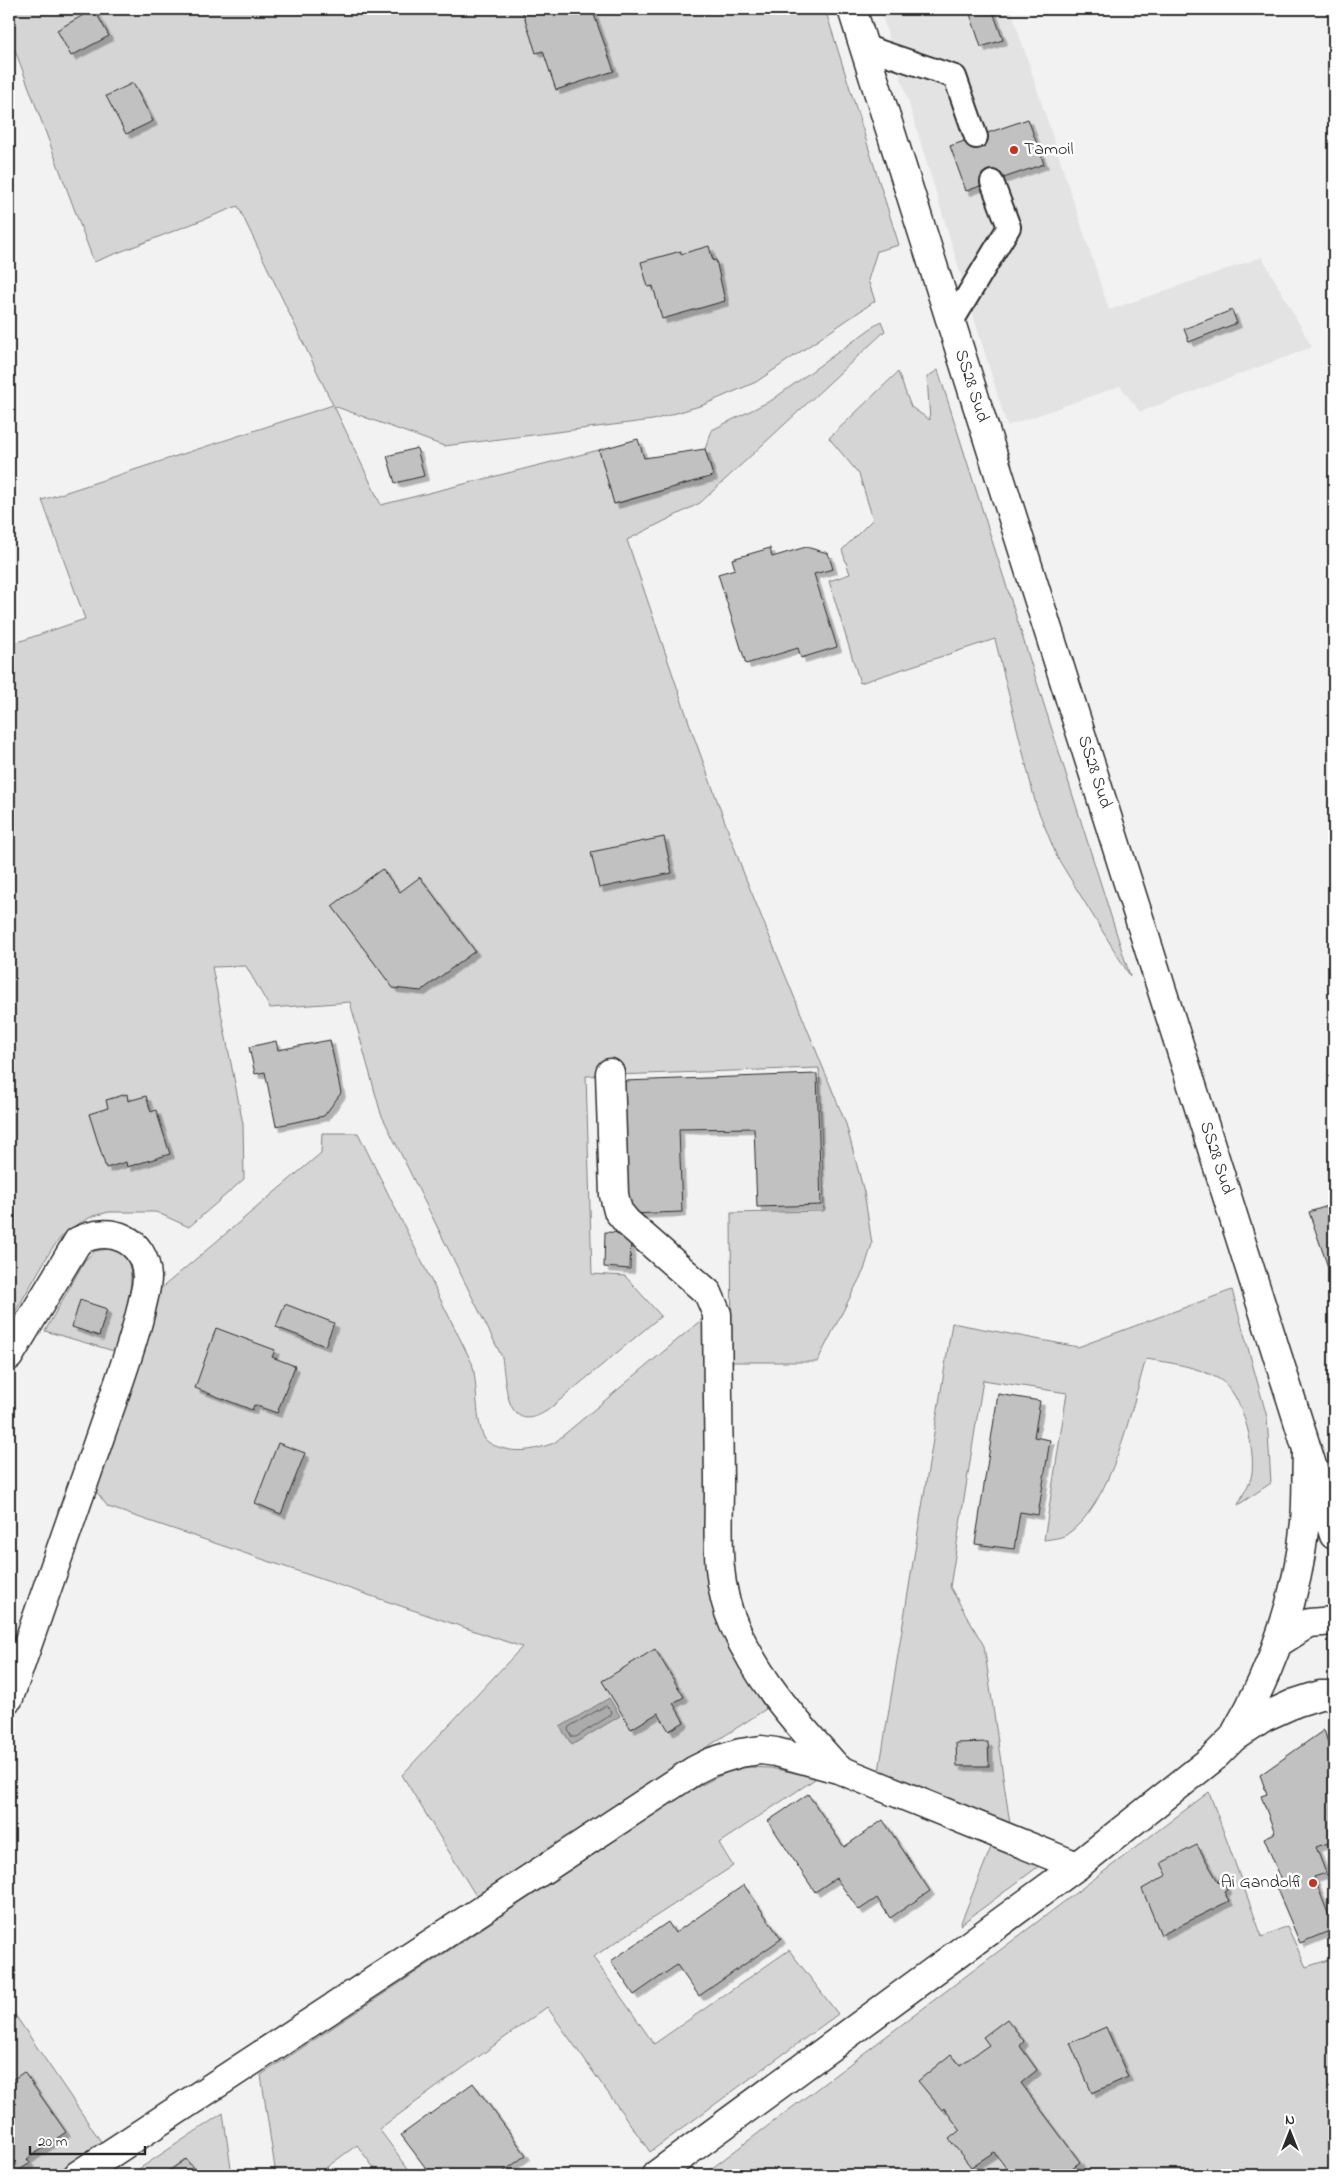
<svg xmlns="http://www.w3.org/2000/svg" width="1343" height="2184" viewBox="0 0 1343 2184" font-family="'Indie Flower',sans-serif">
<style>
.built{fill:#e3e3e3}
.green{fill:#d5d5d5;stroke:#808080}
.water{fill:#ababab;stroke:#787878}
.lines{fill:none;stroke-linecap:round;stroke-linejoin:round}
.shore{stroke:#5e5e5e;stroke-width:1}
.building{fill:#c1c1c1;stroke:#2b2b2b;filter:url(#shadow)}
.service-casing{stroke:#2b2b2b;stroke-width:26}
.minor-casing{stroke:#2b2b2b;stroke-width:31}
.secondary-casing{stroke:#2b2b2b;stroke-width:31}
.primary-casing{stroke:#2b2b2b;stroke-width:31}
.service{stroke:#fff;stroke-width:22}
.minor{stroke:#fff;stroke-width:28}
.secondary{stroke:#fff;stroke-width:28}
.primary{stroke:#fff;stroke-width:28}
.poi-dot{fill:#c8321e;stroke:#fff;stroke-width:2}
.labels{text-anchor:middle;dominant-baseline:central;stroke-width:5;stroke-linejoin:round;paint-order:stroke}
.poi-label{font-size:18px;fill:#2b2b2b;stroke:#fff;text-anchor:start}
.street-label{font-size:18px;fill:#2b2b2b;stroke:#fff}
</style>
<defs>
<filter id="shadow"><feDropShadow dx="4.5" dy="4.5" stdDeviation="0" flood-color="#0004"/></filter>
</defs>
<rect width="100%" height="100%" fill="#f2f2f2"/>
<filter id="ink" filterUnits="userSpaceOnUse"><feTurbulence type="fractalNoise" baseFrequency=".02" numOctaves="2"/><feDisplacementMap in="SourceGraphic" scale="10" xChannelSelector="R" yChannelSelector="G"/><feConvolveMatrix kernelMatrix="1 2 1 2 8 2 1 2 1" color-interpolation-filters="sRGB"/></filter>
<g filter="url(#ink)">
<path class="built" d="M880 9H1011L1109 310 1262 257 1312 347 1140 412 1120 386 1007 426Z"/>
<path class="green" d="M9 9H825L899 245 877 251 868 280 875 301 756 382 703 405 653 420 444 446 334 406 381 505 599 450 615 504 713 476 705 449 712 430 772 400 881 321 885 331 700 503 627 540 694 737 744 874 846 1124 864 1192 872 1244 864 1270 817 1362H732L731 1213 824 1211 819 1068 586 1076 592 1274 625 1276 661 1316 548 1410C506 1438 506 1385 502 1357L381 1114 350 1002 270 1008 246 966 212 967 243 1124 244 1179 189 1227 156 1212H109L93 1216 76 1225 62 1236 51 1250 9 1323V645L85 619 42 500 333 405 238 206 94 262 9 34Z
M938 370 1130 976 1057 857 1036 805 995 639 860 683 829 581 850 574 842 550 873 519 859 474 829 438 898 372 911 407 930 420 927 377Z
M322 1133H358L472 1363C478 1383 475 1424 485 1439 490 1445 498 1447 505 1449 523 1453 537 1449 554 1443L706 1316 710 1588 715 1616 730 1651 766 1709 476 1896 402 1775 522 1647 108 1507 96 1491 143 1356 158 1291 321 1153Z
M108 1249C112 1250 116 1251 120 1252 145 1265 120 1331 114 1351L45 1331 85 1260 95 1251Z
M1232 1290 1267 1417 1271 1483 1238 1505C1242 1495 1251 1483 1252 1473 1255 1448 1243 1393 1219 1379 1196 1366 1172 1363 1146 1359 1131 1409 1112 1505 1066 1535 1061 1538 1051 1539 1044 1540L1067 1393 983 1380 950 1587 984 1646 1010 1824 879 1771 952 1323 1078 1347Z
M749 1767 770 1768 818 1777 719 1843 733 1866 593 1957 654 2044 789 1950 838 2014 650 2152 547 2007 379 2129 413 2175H379L357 2145 316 2175H276L261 2075 688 1792 729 1771Z
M1209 1792 1262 1937 1287 1926 1306 1967 1334 1958V2175H703Z
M992 1845 1043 1863 960 1925Z
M9 2006 102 2143 52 2175H9Z
M223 2113 232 2175H198L185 2159 163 2175H130Z"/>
<path class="water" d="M609 1698 620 1716 572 1745 560 1727Z"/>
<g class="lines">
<path class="shore" d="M606 1706 612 1712 611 1715 576 1737H572L568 1730 569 1727Z"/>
</g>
<path class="building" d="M94 9 109 36 71 56 57 30Z
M527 9H592L614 71 556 90 543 51 536 53 522 10Z
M975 9H992L1003 40 981 47 969 11Z
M133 83 153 121 126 134 106 96Z
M1028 119 1044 164 966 191 950 146Z
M709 246 713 261 716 260 725 301 662 319 653 286 648 287 641 262 681 251V254Z
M1232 310 1237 323 1189 342 1184 329Z
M638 439 644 458 705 449 713 476 614 504 599 450Z
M417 448 424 476 395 483 387 456Z
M806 547 828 553 833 569 814 574 837 647 801 658 798 648 746 664 718 574 735 569 732 559 770 548 772 557Z
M664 837 672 873 599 888 591 852Z
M382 869 400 892 420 877 475 951 421 991 393 988 332 906Z
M330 1040 341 1093 324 1116 276 1126 265 1072 255 1074 249 1047 276 1041 278 1050Z
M817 1074 821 1205 757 1207 754 1128 679 1129 682 1212 629 1214 624 1081Z
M127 1094 128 1101 146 1096 151 1112 156 1110 170 1154 127 1167 126 1162 106 1168 89 1114 108 1108 106 1100Z
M1334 1204V1268L1329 1270 1309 1212Z
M605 1232 631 1233 630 1269 604 1267Z
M80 1300 107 1309 99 1336 72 1327Z
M285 1304 334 1323 325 1346 276 1327Z
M216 1328 275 1350 272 1357 295 1366 277 1413 254 1405 252 1410 195 1388Z
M998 1394 1040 1401 1034 1437 1050 1440 1038 1515 1020 1512 1014 1549 975 1544Z
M278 1443 305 1453 281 1514 255 1503Z
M655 1649 684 1697 673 1703 684 1722 669 1731 658 1713 631 1729 602 1681Z
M1324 1730 1334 1761V1841L1316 1847 1326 1873 1314 1877 1334 1929 1300 1943 1276 1887 1283 1883 1264 1838 1275 1833 1261 1796 1267 1794 1260 1775Z
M988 1742 989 1766H957L956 1743Z
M808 1794 844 1847 883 1820 930 1891 890 1918 877 1898 859 1910 836 1878 815 1892 768 1821Z
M1197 1845 1219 1883 1222 1881 1227 1890 1224 1892 1229 1901 1161 1935 1142 1889 1167 1875 1161 1863Z
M744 1885 781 1939 699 1996 677 1965 634 1995 611 1961 668 1922 675 1933Z
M1007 2019 1024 2041 1020 2046 1037 2070 1021 2083 1080 2162 1063 2175H1007L1010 2173 994 2152 971 2167 949 2139 960 2130 944 2108 942 2110 918 2081 951 2054 960 2065 989 2045 983 2037Z
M1106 2027 1128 2077 1092 2093 1070 2043Z
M24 2072 66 2132 27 2159 30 2163 12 2175H9V2076L12 2080Z
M473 2083 526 2155 499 2175H431L401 2135Z
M186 2159 198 2175H163Z"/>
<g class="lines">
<defs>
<path id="service" d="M863 46 955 77 976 137
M951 323 1009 227 992 182"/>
<path id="minor" d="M610 1073 614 1195 618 1211 627 1222 708 1293 717 1314C718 1370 718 1426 719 1482 719 1528 714 1582 734 1625 758 1681 798 1724 838 1769
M9 1356 78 1241C110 1225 145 1238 147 1277 147 1288 143 1299 141 1310 132 1348 118 1385 105 1422 73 1514 41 1606 9 1698
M78 2175 695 1770 711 1762 740 1753 761 1750 776 1752 838 1769 1077 1866"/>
<path id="secondary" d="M1278 1643 1309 1623 1334 1621
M1236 1732C1273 1669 1298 1596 1305 1522 1307 1499 1306 1476 1307 1453
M656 2175 1077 1866 1212 1759 1233 1738 1264 1717 1295 1703 1320 1695H1334"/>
<path id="primary" d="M852 9 1334 1535"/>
</defs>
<use href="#service" class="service-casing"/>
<use href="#minor" class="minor-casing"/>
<use href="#secondary" class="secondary-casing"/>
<use href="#primary" class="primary-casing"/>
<use href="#service" class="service"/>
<use href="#minor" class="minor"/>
<use href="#secondary" class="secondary"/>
<use href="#primary" class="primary"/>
</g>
</g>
<g class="poi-dot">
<circle cx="1014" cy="150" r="5"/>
<circle cx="1313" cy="1883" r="5"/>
</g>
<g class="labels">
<g class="poi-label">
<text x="1024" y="150">Tamoil</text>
<text x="1303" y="1883" text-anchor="end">Ai Gandolfi</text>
</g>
<g class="street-label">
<text transform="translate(971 386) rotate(72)">SS28 Sud</text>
<text transform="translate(1094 772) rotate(72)">SS28 Sud</text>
<text transform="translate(1216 1158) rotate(72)">SS28 Sud</text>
</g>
</g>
<rect width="1343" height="2184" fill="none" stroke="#fff" stroke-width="30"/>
<rect x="15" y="15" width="1313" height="2154" fill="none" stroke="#2b2b2b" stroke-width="2" filter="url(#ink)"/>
<g transform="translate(1290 2132)" stroke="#ffffff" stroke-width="4" paint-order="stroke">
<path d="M0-4L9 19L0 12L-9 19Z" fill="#2b2b2b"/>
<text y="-8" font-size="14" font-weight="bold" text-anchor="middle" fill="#2b2b2b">N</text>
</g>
<path d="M30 2146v8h115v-8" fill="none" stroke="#2b2b2b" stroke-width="2.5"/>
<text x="38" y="2146" font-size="15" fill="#2b2b2b" stroke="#ffffff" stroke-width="4" paint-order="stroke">20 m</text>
</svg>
